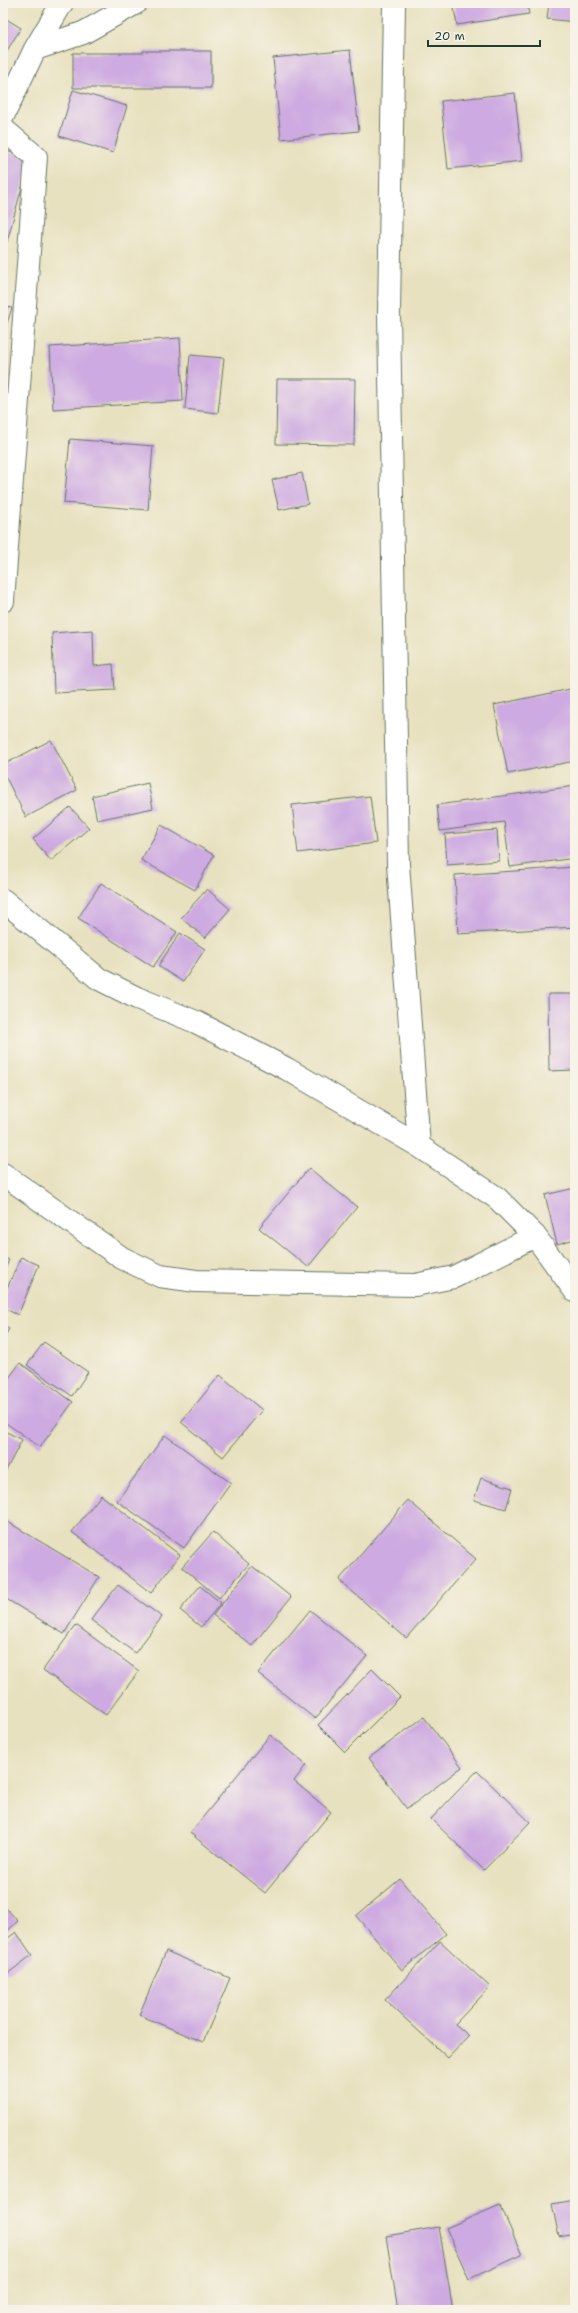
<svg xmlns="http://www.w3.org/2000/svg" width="578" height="2313" viewBox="0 0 578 2313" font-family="'Shantell Sans',sans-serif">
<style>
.building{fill:#cdaae1}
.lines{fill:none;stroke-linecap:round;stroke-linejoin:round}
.minor-casing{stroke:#657665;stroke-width:24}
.minor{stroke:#fff;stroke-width:22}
</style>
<rect width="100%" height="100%" fill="#f7f3e8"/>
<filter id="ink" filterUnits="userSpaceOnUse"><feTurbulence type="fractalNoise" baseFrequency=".025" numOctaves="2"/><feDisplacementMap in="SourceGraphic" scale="8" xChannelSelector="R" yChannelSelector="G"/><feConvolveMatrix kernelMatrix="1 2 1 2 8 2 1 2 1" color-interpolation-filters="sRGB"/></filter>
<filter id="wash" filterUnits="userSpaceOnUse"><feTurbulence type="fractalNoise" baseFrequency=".012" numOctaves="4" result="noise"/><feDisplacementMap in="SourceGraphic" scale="16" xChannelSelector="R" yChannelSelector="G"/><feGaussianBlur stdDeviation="0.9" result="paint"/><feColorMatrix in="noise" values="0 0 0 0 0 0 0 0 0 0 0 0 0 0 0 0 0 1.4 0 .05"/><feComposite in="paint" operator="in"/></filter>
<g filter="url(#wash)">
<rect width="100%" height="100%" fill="#e8e1bf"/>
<g id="blocks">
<path class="building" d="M453 3H527L529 14 457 25Z
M549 3H575V22L547 19Z
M3 17 21 28 3 57Z
M350 50 359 131 281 139 273 58Z
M143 51H211V88H73V53H143Z
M73 90 127 106 113 153 59 136Z
M515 93 522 161 448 169 441 101Z
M3 150 30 158 3 256Z
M3 305 12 308 3 335Z
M180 338 183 401 53 409 50 347Z
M190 355 224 358 218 413 185 409Z
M277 379H355L354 445 276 444Z
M70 439 153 446 148 510 64 503Z
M302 473 308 504 279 510 272 480Z
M93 630 94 666 113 664 115 690 54 693 52 633Z
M575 688V761L508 774 494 705Z
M51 740 77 790 26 817 3 772V765Z
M148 783 153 808 97 820 92 796Z
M575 786V858L510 867 504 822 440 831 437 805Z
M370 796 376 843 298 853 292 805Z
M70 807 89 828 51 861 33 839Z
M161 825 214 855 195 890 141 860Z
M497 830 499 861 447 865 445 834Z
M575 867V927L458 934 455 875Z
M101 883 177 932 153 967 78 918Z
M207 889 230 909 205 938 181 918Z
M180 933 205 949 183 982 158 966Z
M548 994H575V1070L549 1071Z
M309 1168 357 1207 308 1267 259 1228Z
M575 1188V1239L557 1244 545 1195Z
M3 1257 9 1260 3 1273Z
M21 1257 39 1265 18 1315 3 1308V1297Z
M3 1325 9 1329 3 1339Z
M44 1342 88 1372 72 1396 27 1365Z
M20 1363 73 1402 40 1447 3 1421V1386Z
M220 1375 262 1410 223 1457 181 1422Z
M3 1430 22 1440 3 1476Z
M165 1435 231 1483 184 1548 117 1501Z
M481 1478 512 1488 506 1509 474 1500Z
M101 1495 180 1555 151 1593 72 1532Z
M408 1500 476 1559 406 1638 339 1580Z
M3 1519 99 1577 64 1634 3 1597Z
M213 1532 249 1564 219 1598 182 1567Z
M252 1566 291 1597 252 1646 213 1615Z
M118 1585 162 1617 135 1653 91 1620Z
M200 1586 221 1603 201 1627 180 1610Z
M310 1610 367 1656 315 1719 258 1673Z
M76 1625 139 1671 106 1715 43 1670Z
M372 1669 400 1697 345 1752 318 1725Z
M424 1717 462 1767 407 1809 369 1758Z
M270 1735 306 1765 294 1781 331 1812 265 1893 190 1833Z
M477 1771 530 1822 484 1870 431 1819Z
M400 1879 446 1934 402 1970 356 1916Z
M3 1905 18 1921 3 1935Z
M16 1932 32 1955 7 1974 3 1968V1942Z
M440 1941 490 1987 455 2024 469 2036 448 2058 385 2000Z
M166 1951 230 1978 203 2042 139 2015Z
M575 2200V2234L559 2237 552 2204Z
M500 2205 522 2255 469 2279 446 2228Z
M439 2227 453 2310H398L386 2236Z"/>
</g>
</g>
<g filter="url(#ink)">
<use href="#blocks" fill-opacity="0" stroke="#657665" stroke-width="1"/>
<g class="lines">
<defs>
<path id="minor" d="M394 3 389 313 398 864 419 1146
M35 49 83 33 136 3
M3 116 35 49 62 3
M3 129 36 157 3 601
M3 900 99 979 137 998 196 1022 287 1069 419 1146 497 1198 535 1236 575 1291
M3 1174 122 1258 160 1276 196 1281 415 1285 454 1277 535 1236"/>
</defs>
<use href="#minor" class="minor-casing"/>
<use href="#minor" class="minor"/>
</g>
</g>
<rect width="578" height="2313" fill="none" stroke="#f7f3e8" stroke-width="16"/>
<path d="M428 40v6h112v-6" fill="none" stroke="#1f3d34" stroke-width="2"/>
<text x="434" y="40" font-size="12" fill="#1f3d34" stroke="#f7f3e8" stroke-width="3" paint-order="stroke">20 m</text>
</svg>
